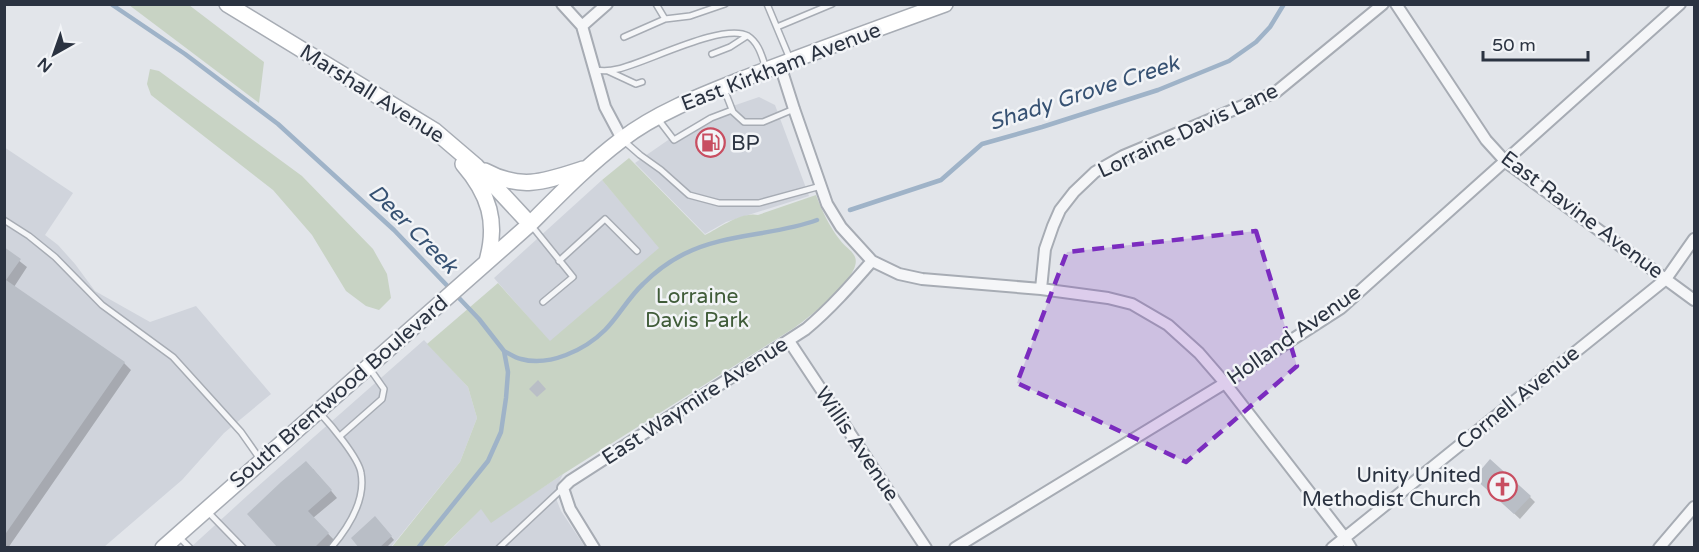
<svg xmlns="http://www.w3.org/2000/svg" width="1699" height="552" viewBox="0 0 1699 552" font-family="'Varela Round',sans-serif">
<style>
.built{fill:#d0d4dc}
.green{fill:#c8d3c4}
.shadow{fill:#0003}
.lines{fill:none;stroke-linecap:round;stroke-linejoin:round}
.stream{stroke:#9fb3c8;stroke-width:4.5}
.building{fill:#b9bec6}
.lane-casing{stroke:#a7acb4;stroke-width:8}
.street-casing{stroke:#a7acb4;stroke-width:14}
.secondary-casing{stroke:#a7acb4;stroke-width:18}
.lane{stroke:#f5f6f8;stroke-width:5}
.street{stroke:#f5f6f8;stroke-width:10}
.secondary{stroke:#fff;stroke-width:15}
.marked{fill:#7b2cbf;fill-opacity:0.2;stroke:#7b2cbf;stroke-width:4.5;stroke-dasharray:12 8;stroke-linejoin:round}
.labels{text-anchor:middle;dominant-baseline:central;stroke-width:5;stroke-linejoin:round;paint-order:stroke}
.street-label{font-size:21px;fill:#2b3341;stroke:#f2f4f7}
.poi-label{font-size:21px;fill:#2b3341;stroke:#f2f4f7;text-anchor:start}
.park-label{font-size:21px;fill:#405c39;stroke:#f2f4f7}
.water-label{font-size:22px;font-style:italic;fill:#375273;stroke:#f2f4f7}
</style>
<rect width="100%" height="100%" fill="#e2e5ea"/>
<path class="built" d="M759 97 775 105 809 196 726 222 705 234 635 163 684 129 727 108Z
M4 147 73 193 45 235 58 245 75 264 95 291 150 322 196 306 271 394 224 433 182 480 104 547H5Z
M602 180 660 248 550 342 494 278Z
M424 340 468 387 477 418 460 462 391 547 190 548 248 495Z
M563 474 557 486V501L561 511 585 547 443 548 481 508 491 522Z"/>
<path class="green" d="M129 5H189L264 62 259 103Z
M150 69 159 71 302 176 373 249 387 274 391 298 379 310 366 306 346 291 312 235 273 190 151 95 147 84Z
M629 158 705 235C719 228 742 211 758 215L816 195C822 211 829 226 840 240 844 246 852 250 855 257 863 276 808 318 794 328L560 476 491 523 481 509 443 547 391 548 460 462 477 418 468 387 427 344 498 283 550 341 659 248 602 180Z"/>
<path class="shadow" d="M4 249 27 267 14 287 124 363 131 370 8 548H4Z
M313 469 337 498 313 518 335 541 328 548H280Z
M1476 478 1530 497 1535 502 1520 519Z
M375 518 394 540 386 548H361Z"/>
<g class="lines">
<path class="stream" d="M111 4 185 54 278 124 394 230 479 319 504 351 508 372 506 398 501 432 488 461 418 548
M850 210 941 180 982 144 1042 127 1158 90 1229 61 1256 42 1270 27 1284 4
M504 351C510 354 515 358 521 359 549 367 585 350 605 330 619 316 628 298 643 284 655 272 668 262 684 254 725 233 774 236 817 220"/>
</g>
<path class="building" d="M4 247 21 259 6 280 125 362 4 536Z
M538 380 546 389 537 397 529 389Z
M1490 459 1531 496 1514 514 1474 478Z
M306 461 332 490 308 511 329 533 314 548H278L247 514 281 482Z
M375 516 392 536 379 548H359L351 538Z"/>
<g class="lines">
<defs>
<path id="lane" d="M656 4 665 19 690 16 725 4
M767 4 790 59
M777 27 832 4
M624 37 665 19
M712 54 730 47 747 36
M595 70C602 71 610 71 618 69 646 63 723 22 748 36 759 43 762 57 766 68
M608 71 636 84 642 82
M724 89 733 112 744 122H763L794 109
M658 119 674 140 711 118 732 110
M624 141 640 155 661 170 689 195 719 203H759L821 186
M4 220 29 236 55 257 102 305 173 357 241 432 260 459
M531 225 573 277 543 302
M559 261 605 219 637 251
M319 412C330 424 359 458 361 473 366 500 348 528 331 548
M340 436 382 399 384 389 370 369
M208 512 243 548
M178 536 190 548
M499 548 563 488"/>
<path id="street" d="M562 4 582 26 605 107 622 139
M1396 4 1486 140 1506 162 1694 300
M582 26 607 4
M780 65 794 109 827 204 841 227 872 261 899 274 922 279 1041 289 1108 298 1132 304 1168 325 1199 353 1225 383 1345 538 1351 548
M1041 289 1045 249 1053 226 1060 210 1074 192 1095 172 1123 156 1276 92 1383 4
M789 341 926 548
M594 548 570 509 563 488 570 481 806 329C831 308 851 285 872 261
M955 548 1225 383 1341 308 1680 4
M1332 548 1666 279 1694 239
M1659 548 1694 507"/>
<path id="secondary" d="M227 4 435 131 476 166 530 224
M463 164C489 194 498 222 487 261
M485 171C522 191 546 181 583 169
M163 548 530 224C559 195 588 165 621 140 657 112 705 94 748 77 813 52 879 28 945 4"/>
</defs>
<use href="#lane" class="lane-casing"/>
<use href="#street" class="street-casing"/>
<use href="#secondary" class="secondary-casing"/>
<use href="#lane" class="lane"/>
<use href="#street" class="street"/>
<use href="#secondary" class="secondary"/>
</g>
<path class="marked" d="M1256 231 1297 366 1186 462 1017 383 1067 252Z"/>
<defs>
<symbol id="fuel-ring" viewBox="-11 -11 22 22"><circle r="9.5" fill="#f2f4f7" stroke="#c84e61" stroke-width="1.5"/><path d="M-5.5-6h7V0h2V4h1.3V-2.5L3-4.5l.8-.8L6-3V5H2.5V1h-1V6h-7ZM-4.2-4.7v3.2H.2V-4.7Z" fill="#c84e61"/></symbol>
<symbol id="church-ring" viewBox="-11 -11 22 22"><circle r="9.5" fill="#f2f4f7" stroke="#c84e61" stroke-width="1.5"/><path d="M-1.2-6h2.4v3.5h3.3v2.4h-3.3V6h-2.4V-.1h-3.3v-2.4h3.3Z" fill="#c84e61"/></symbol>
</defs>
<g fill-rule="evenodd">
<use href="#fuel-ring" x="694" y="126" width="33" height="33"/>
<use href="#church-ring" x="1486" y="470" width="33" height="33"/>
</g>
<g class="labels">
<g class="street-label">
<text transform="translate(781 67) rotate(-21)">East Kirkham Avenue</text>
<text transform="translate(372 94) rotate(32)">Marshall Avenue</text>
<text transform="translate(1188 131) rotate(-25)">Lorraine Davis Lane</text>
<text transform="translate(1582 215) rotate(37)">East Ravine Avenue</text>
<text transform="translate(1294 335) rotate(-35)">Holland Avenue</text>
<text transform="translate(339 392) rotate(-41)">South Brentwood Boulevard</text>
<text transform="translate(1518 398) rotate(-39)">Cornell Avenue</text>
<text transform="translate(695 401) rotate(-33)">East Waymire Avenue</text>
<text transform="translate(857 444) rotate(56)">Willis Avenue</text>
</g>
<g class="poi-label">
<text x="731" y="143">BP</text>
<text x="1481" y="475" text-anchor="end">Unity United<tspan x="1481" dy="24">Methodist Church</tspan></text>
</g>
<g class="park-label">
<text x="697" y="296">Lorraine<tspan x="697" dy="24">Davis Park</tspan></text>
</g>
<g class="water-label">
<text transform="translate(1084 93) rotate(-18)">Shady Grove Creek</text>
<text transform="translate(413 229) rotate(45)">Deer Creek</text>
</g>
</g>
<rect width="1699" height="552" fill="none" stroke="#2b3341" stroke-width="12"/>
<g transform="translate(54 54) rotate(220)" stroke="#f2f4f7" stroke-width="4.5" paint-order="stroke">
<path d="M0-4.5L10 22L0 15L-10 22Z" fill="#2b3341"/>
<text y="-9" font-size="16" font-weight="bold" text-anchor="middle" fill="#2b3341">N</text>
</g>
<path d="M1483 51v9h105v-9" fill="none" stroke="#2b3341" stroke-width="3"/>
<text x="1492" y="51" font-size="18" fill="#2b3341" stroke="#f2f4f7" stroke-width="4.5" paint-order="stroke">50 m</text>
</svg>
